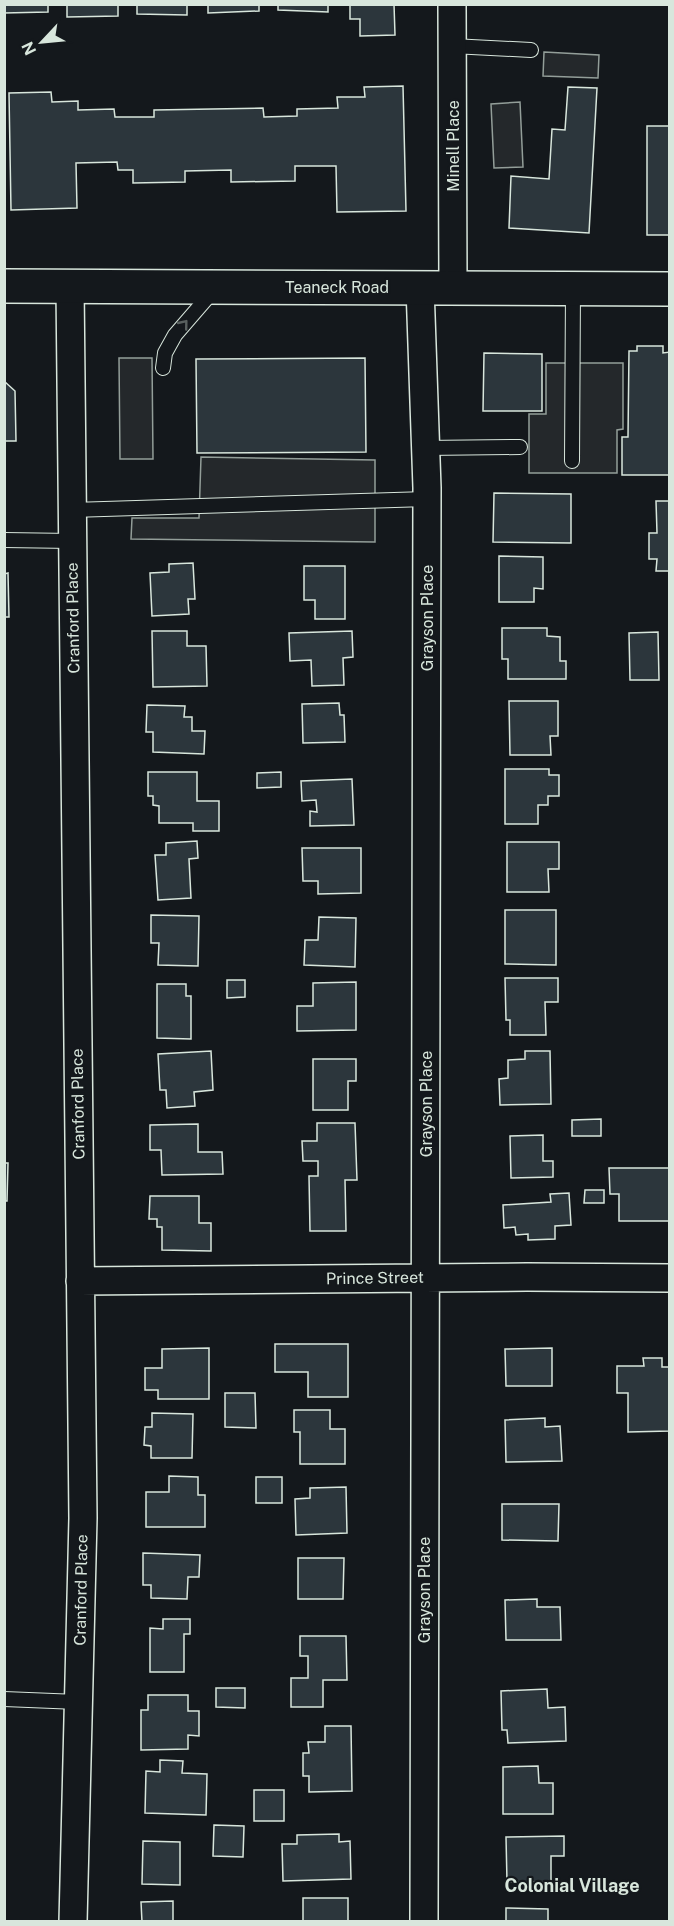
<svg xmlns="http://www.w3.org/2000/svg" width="674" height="1926" viewBox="0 0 674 1926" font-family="'Public Sans',sans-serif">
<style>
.parking{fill:#24282b;stroke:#939e99;stroke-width:1.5}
.building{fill:#2c363c;stroke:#d8e6dc;stroke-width:1.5}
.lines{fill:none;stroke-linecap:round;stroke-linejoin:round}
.service-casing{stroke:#d8e6dc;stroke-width:16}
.minor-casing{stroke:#d8e6dc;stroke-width:30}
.primary-casing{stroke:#d8e6dc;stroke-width:36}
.service{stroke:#14181c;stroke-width:14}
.minor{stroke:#14181c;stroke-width:27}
.primary{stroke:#14181c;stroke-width:33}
.oneway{stroke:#59605f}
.labels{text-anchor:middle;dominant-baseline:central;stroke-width:4.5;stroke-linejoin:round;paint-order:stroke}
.street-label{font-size:16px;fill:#d8e6dc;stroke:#14181c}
.neighbourhood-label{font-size:18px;font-weight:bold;fill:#d8e6dc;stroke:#14181c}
</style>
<rect width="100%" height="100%" fill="#14181c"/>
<path class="parking" d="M544 52 599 55 598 78 543 76Z
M520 102 523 167 494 168 491 104Z
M119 358H152L153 459H120Z
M546 363H623V429L617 430V473H529V414H546Z
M201 457 375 460V542L131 539 132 518H199Z"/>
<path class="building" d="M4 4H48V12L4 13Z
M67 4H118V16L67 17Z
M137 4H187V15L137 14Z
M208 4H259V11L208 13Z
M278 4H328V12L278 10Z
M350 4H394L395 35 360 36V19H350Z
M403 86 406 211 337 212 336 166H295V181L231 182V170L185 171V182L133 183V170H118L117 162 76 163 77 208 11 210 9 93 51 92 52 102 78 101V110L114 109 115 117H154V110L263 108 264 117 297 116V109L338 108 337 97H365L364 87Z
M568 87 597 88 589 233 509 228 511 176 549 179 552 129 565 130Z
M647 126H670V235H647Z
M637 346H663V353L670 352V475H622V437H628L629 351H637Z
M484 353 542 354V411H483Z
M365 358 366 452 197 453 196 359Z
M4 381 15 391 16 441H4Z
M494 493 571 494V543L493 542Z
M656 501H670V571H656L657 559H649V533H657Z
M499 556 543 557V589L534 588V602H499Z
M193 563 195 599H188L189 614 152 616 150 573 169 572V564Z
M304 566H345V619H315V600H304Z
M8 573 9 617H4V574Z
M502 628H547V636L560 637V661H566V679H508V659H502Z
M152 631H187V646H206L207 686 153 687Z
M352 631 353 657 343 658 344 685 312 686 311 660 290 661 289 633Z
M658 632 659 680H630L629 633Z
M509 701H558V736H550L551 755H510Z
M339 703 340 715H344L345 742 303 743 302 704Z
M147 705 185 706 184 717H192V731H205L204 754 153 752V732H146Z
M505 769H549V775H559V796H548V805H538V824H505Z
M148 772H197V801H219V831H193V823H159V806L153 805V796H148Z
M281 772V787L257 788V773Z
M352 779 354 825 310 826V811L317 812 316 800 302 801 301 781Z
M197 841 198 858 189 859 191 898 158 900 155 855H166V843Z
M507 842H559V869H548L549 892H507Z
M302 848H361V893L318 894V881H303Z
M505 910H556V965L505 964Z
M151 915 199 916 198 966 158 965 159 943H151Z
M319 917 356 918 355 967 304 965 305 940H318Z
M505 978H558V1002H545L546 1035H510V1020H506Z
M227 980H245V997L227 998Z
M356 982V1030L297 1031V1006H313V983Z
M157 984H186V996H191V1039L157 1038Z
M211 1051 213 1090 194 1092 195 1106 167 1108 166 1090H160L158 1054Z
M525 1051H550L551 1104 500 1105 499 1079 508 1078V1060L525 1059Z
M313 1059H356V1081H348V1110H313Z
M601 1119V1136H572V1120Z
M317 1123H355L357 1180H345L346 1231H310L309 1176H318V1161H303L302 1141H317Z
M198 1124V1152H222L223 1174 162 1175 161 1150H150V1125Z
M543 1135V1161H553V1177L511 1178 510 1136Z
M4 1163H8L7 1201H4Z
M609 1168H670V1221H619V1194H610Z
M585 1190H604V1203H584Z
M569 1193 571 1225 555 1226V1239L528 1240V1234L516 1235 515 1227 504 1228 503 1205 551 1202 550 1194Z
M150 1196H199V1223H211V1251L162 1250V1227H157V1219H149Z
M275 1344H348V1397H308V1372H275Z
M209 1348V1399H158V1390H145V1368H162V1349Z
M552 1348V1386H506L505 1349Z
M643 1358H662V1367H670V1431L628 1432V1393H617V1366H644Z
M225 1393H255L256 1428 225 1427Z
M294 1410H330V1429H345V1464H300V1432H294Z
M152 1413 193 1414 192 1458H151V1446L144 1445 145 1427H152Z
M545 1418V1427L560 1426 562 1461 506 1462 505 1420Z
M169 1476 198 1477V1495H205V1527H146V1492H169Z
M256 1477H282V1503H256Z
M346 1487 347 1533 296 1535 295 1499 310 1498V1488Z
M502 1504H559L558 1541 502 1540Z
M143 1553 200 1555 199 1577H188L187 1599 151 1598V1585H143Z
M298 1558H344L343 1599H298Z
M537 1599V1607H560L561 1640H506L505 1600Z
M163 1619H190V1634H184V1672H150V1628L163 1629Z
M300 1636H346L347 1680H323V1707H291V1678H308V1656H300Z
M216 1688H245V1708L216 1707Z
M547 1689 548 1708 565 1707 566 1741 508 1743 507 1730H502L501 1691Z
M148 1695H188V1711H199V1736L188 1735V1749L141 1750V1710H148Z
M325 1726H351L352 1791 309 1792V1776H303V1753H309L308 1742H325Z
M160 1760 183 1761 182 1773 207 1774 206 1815 145 1813 146 1771 160 1772Z
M538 1766 539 1783H553V1814H503V1767Z
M254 1790H284V1821H254Z
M214 1825 244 1826 243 1857 213 1856Z
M339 1834V1842L350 1841 351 1879 283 1881 282 1844H297V1835Z
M564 1836V1856H551V1882H507L506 1837Z
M143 1841 180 1842V1885L142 1884Z
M303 1898H348V1922H303Z
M173 1901V1922H142L141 1902Z
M506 1908 548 1909V1922H506Z"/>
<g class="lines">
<defs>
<path id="service" d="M452 46 531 50
M163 368 165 353 175 335 213 291
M424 448 520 447
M572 461 573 289
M72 510 427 499
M4 540 72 541
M4 1699 78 1702"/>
<path id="minor" d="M452 4 453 287
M70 286 83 1518 73 1922
M420 287 427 488 424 1922
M80 1281 527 1277 670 1278"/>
<path id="primary" d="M4 286 670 289"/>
</defs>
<use href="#service" class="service-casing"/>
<use href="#minor" class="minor-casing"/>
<use href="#primary" class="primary-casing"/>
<use href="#service" class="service"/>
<use href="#minor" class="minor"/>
<use href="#primary" class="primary"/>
</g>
<defs><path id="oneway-chevron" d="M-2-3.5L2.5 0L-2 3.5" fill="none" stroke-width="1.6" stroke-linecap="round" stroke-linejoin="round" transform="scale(1.5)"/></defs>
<use class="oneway" href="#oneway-chevron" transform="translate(184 324) rotate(-51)"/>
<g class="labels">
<g class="street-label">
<text transform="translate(453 146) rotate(-90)">Minell Place</text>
<text x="337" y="287">Teaneck Road</text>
<text transform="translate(73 618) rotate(-91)">Cranford Place</text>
<text transform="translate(427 618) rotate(-90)">Grayson Place</text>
<text transform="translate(78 1104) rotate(-91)">Cranford Place</text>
<text transform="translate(426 1104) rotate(-90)">Grayson Place</text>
<text transform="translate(375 1278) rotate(-1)">Prince Street</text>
<text transform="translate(81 1590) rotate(-89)">Cranford Place</text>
<text transform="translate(424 1590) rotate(-90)">Grayson Place</text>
</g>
<g class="neighbourhood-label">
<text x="572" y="1885">Colonial Village</text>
</g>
</g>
<rect width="674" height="1926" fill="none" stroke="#d8e6dc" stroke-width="12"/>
<g transform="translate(42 42) rotate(244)" stroke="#14181c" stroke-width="4.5" paint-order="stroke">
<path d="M0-4.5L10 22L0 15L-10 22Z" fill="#d8e6dc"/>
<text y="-9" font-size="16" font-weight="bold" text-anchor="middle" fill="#d8e6dc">N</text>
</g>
</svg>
